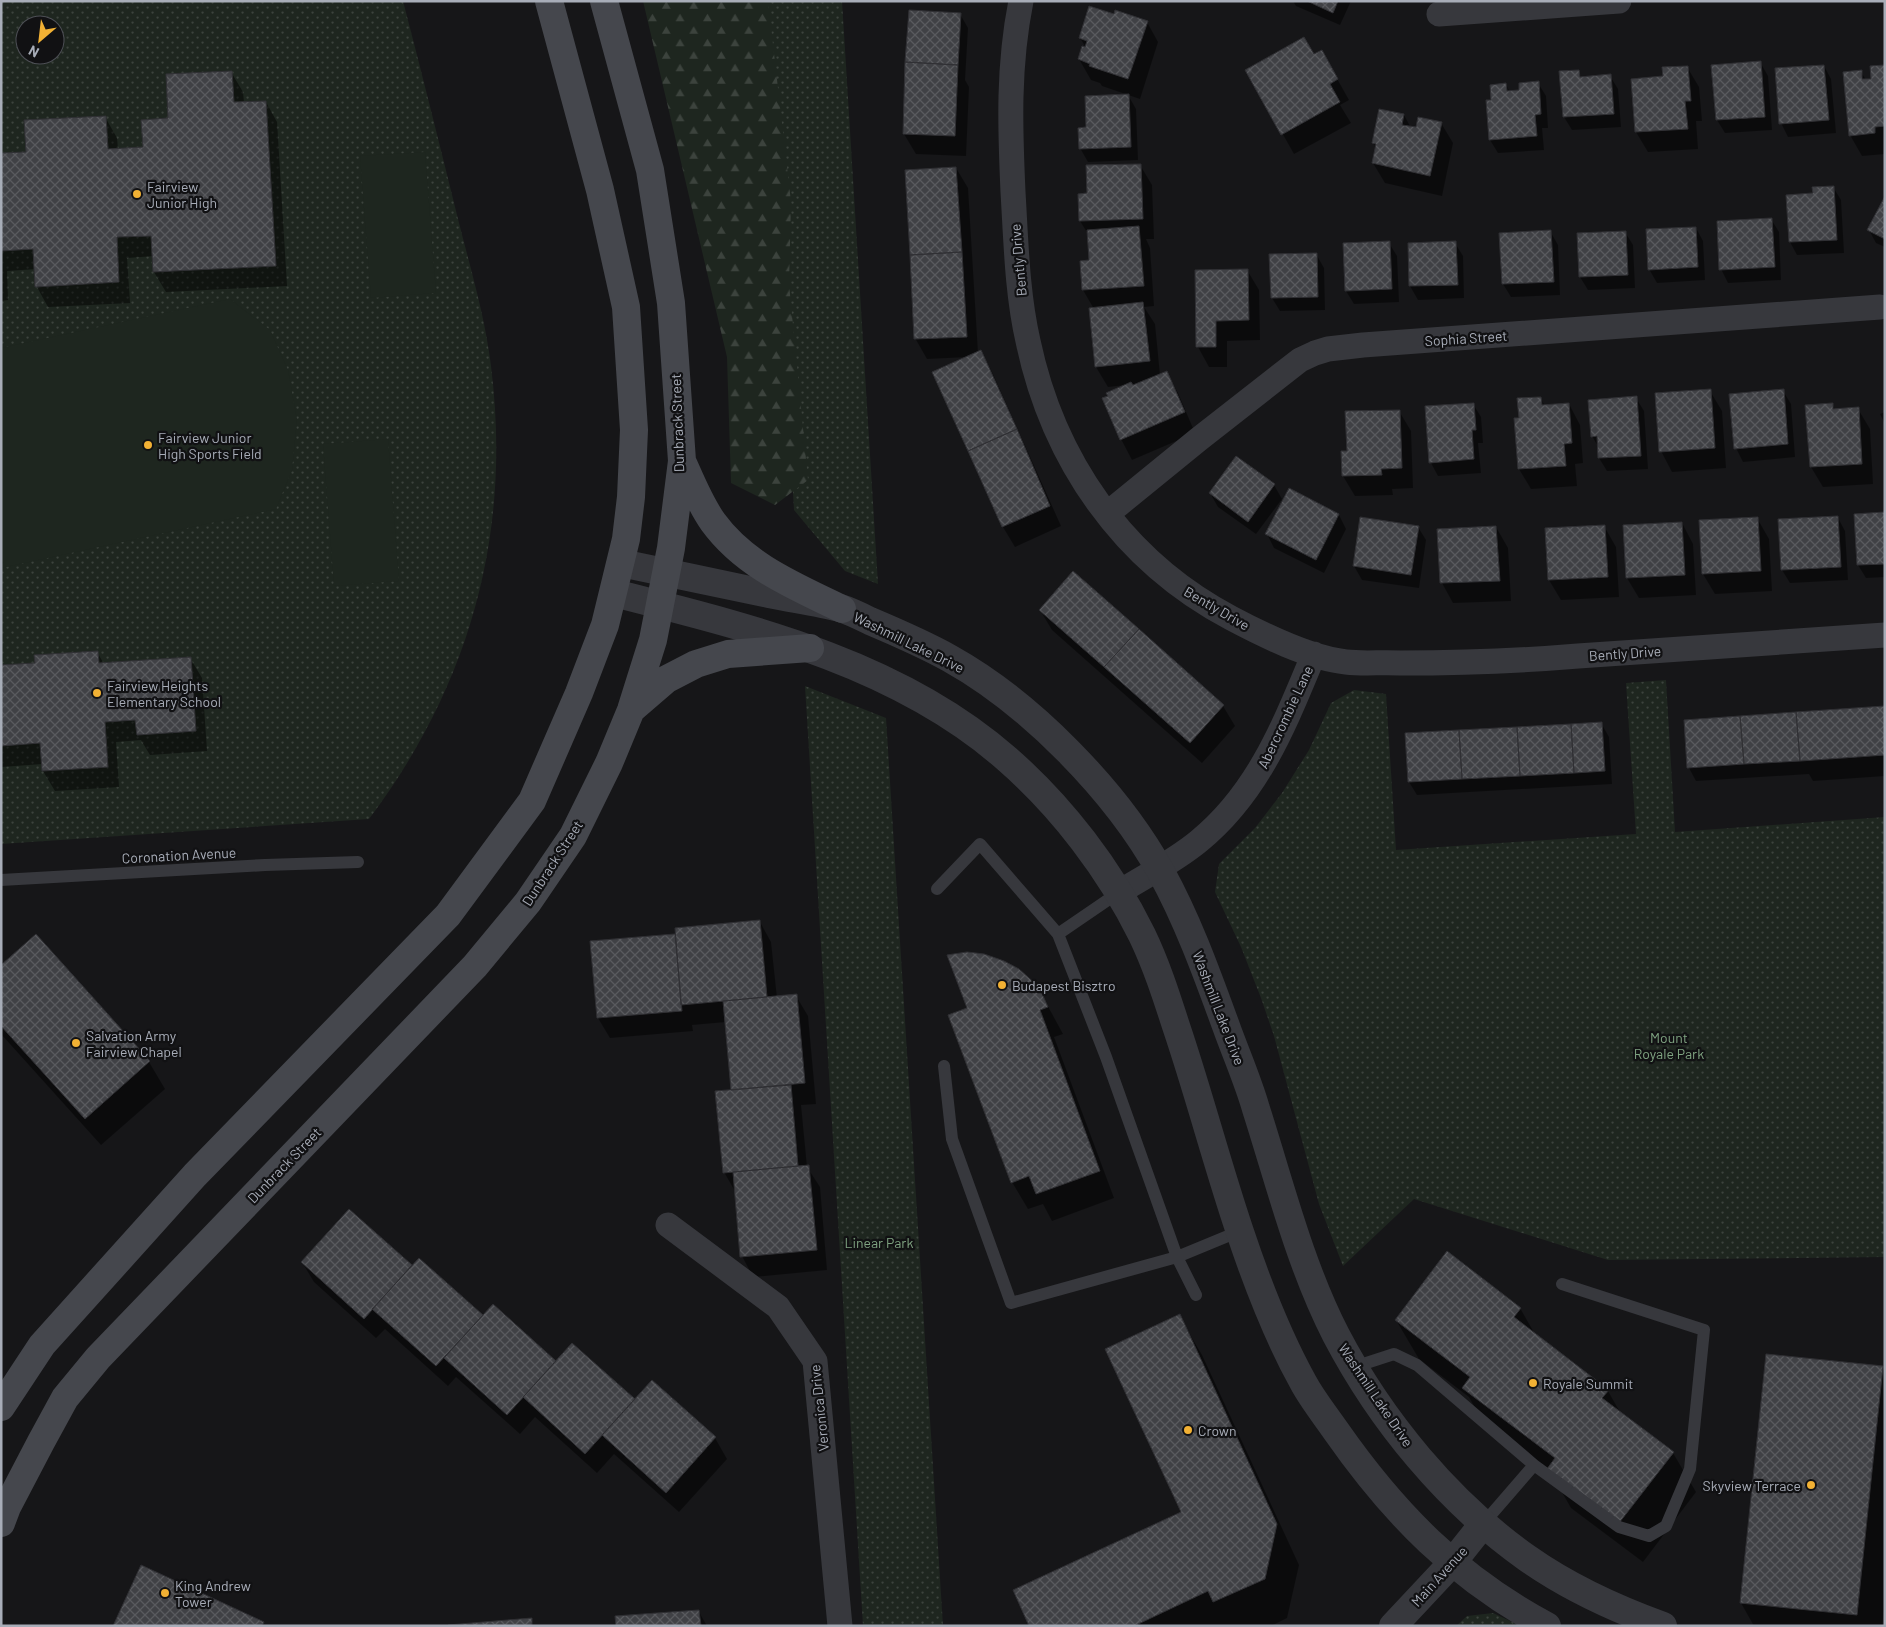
<svg xmlns="http://www.w3.org/2000/svg" width="1886" height="1627" viewBox="0 0 1886 1627" font-family="Barlow,sans-serif">
<style>
.grass{fill:url(#grass-dots);fill-rule:evenodd}
.forest{fill:url(#forest-firs)}
.pitch{fill:#1e261f}
.shadow{fill:#0007}
.building{fill:url(#building-cross-hatch);stroke:#303034}
.lines{fill:none;stroke-linecap:round;stroke-linejoin:round}
.service{stroke:#37383d;stroke-width:12}
.minor{stroke:#37383d;stroke-width:25}
.tertiary{stroke:#37383d;stroke-width:28}
.secondary{stroke:#45474d;stroke-width:28}
.poi-dot{fill:#f2b134;stroke:#111113;stroke-width:2}
.labels{text-anchor:middle;dominant-baseline:central;stroke-width:4.5;stroke-linejoin:round;paint-order:stroke}
.poi-label{font-size:14px;fill:#a8adb8;stroke:#111113;text-anchor:start}
.street-label{font-size:14px;fill:#a8adb8;stroke:#111113}
.park-label{font-size:14px;fill:#7fa381;stroke:#111113}
</style>
<defs>
<pattern id="grass-dots" width="8" height="8" patternUnits="userSpaceOnUse" patternTransform="scale(1.25)"><rect width="8" height="8" fill="#1e261f"/><path d="M2 2h.1M6 6h.1" fill="none" stroke="#3c433d" stroke-width="1.8" stroke-linecap="round"/></pattern>
<pattern id="forest-firs" width="22" height="20" patternUnits="userSpaceOnUse" patternTransform="scale(1.25)"><rect width="22" height="20" fill="#1e261f"/><path d="M5 1l3.5 6h-7zM16 11l3.5 6h-7z" fill="#3c433d"/></pattern>
<pattern id="building-cross-hatch" width="8" height="8" patternUnits="userSpaceOnUse" patternTransform="scale(1.25)"><rect width="8" height="8" fill="#404145"/><path d="M0 0l8 8M0 8l8-8" fill="none" stroke="#595a5e"/></pattern>
</defs>
<rect width="100%" height="100%" fill="#161618"/>
<path class="grass" d="M1 1H403C422 74 440 146 458 219 470 267 485 316 491 366 512 533 470 685 369 819L1 844ZM25 25H55V55H25Z
M765 1H842L878 584 845 571 794 510Z
M1666 680 1675 832 1885 817V1257L1608 1260 1414 1199 1343 1266 1319 1204 1274 1036 1261 998 1241 947 1215 892 1219 864 1255 828 1282 793 1309 750 1331 703 1354 690 1386 694 1396 850 1636 834 1626 683Z
M805 686 886 718 943 1626H863Z
M1493 1613 1521 1626H1456L1467 1616Z"/>
<path class="forest" d="M643 1H768L791 202 789 284 808 480 775 505 731 483 727 357Z"/>
<path class="pitch" d="M425 152 436 293 371 298 360 156Z
M230 299 270 330 288 370 297 420 292 470 276 509 1 568V348Z
M388 439 399 581 334 586 323 444Z"/>
<path class="shadow" d="M1293 1H1351L1340 25 1296 6Z
M960 14 968 28 965 80 969 87 966 156 916 154 904 134Z
M1114 15 1147 22 1158 42 1140 99 1102 86 1100 83 1091 80 1079 59 1087 49 1080 38Z
M1322 52 1349 100 1340 105 1351 123 1294 154 1247 71 1313 56Z
M1760 62 1768 76 1772 130 1725 133 1717 120 1713 66Z
M1824 66 1831 79 1836 133 1788 137 1781 123Z
M1885 66V154L1862 156 1850 135 1861 72 1866 80H1873Z
M1687 67 1699 87 1702 121H1696L1698 149 1648 152 1636 132 1632 80 1664 77Z
M1578 71 1582 78 1610 76 1618 89 1621 127 1572 130 1564 117 1561 72Z
M231 72 243 92 244 103 266 102 277 122 287 286 166 292 154 272V256L127 258 130 303 48 307 37 287 36 269 7 271 8 300 1 301V143L3 155 27 153 105 117 117 138 118 150 144 148 170 119Z
M1538 83 1546 96 1548 128H1542L1544 150 1498 153 1490 140 1506 85 1510 92 1520 91Z
M1128 95 1136 109 1138 160 1088 162 1080 148 1088 128Z
M1404 115 1411 128 1417 129 1441 123 1453 143 1442 196 1385 183 1373 163 1377 148 1373 143Z
M1140 165 1152 185 1154 239H1146L1150 248 1154 306 1144 307 1155 324 1160 375 1166 372 1178 393 1195 433 1132 460 1121 439 1126 385 1108 387 1096 367 1094 309 1083 290 1090 262 1088 234 1080 221 1088 195Z
M956 168 968 188 978 353 981 352 992 372 1061 526 1015 547 1003 527 934 372 968 357 927 359 915 338Z
M1833 187 1841 200 1844 253 1797 255 1790 242 1814 194Z
M1885 199V247L1876 243 1869 230Z
M1771 219 1779 232 1781 280 1728 283 1721 269Z
M1696 228 1703 241 1705 280 1657 283 1649 269Z
M1550 231 1558 245 1560 295 1511 297 1503 284Z
M1625 232 1633 245 1635 288 1588 290 1580 277Z
M1389 243 1397 256 1399 302 1354 304 1346 291Z
M1455 243 1463 256 1464 298 1418 300 1410 286 1409 244Z
M1316 254 1324 268 1325 310 1280 311 1272 298Z
M1247 270 1259 290 1260 340 1227 341V367H1209L1198 347 1197 271Z
M1710 391 1722 411 1726 468 1672 472 1661 451Z
M1783 391 1791 404 1795 457 1743 462 1736 448Z
M1540 398 1545 406 1569 404 1580 425 1583 463 1575 464 1577 486 1531 489 1519 469 1516 419H1520Z
M1636 398 1644 411 1648 469 1607 471 1599 458V448L1592 436Z
M1473 404 1481 417 1483 443H1478L1481 473 1438 476 1431 463Z
M1832 405 1836 410 1858 409 1870 429 1873 484 1823 487 1811 467 1807 407Z
M1399 411 1411 431 1413 488 1392 489 1393 495 1355 496 1343 476 1348 452Z
M1885 412V424L1880 414Z
M1236 458 1274 485 1282 499 1256 534 1218 507 1210 493Z
M1289 490 1339 515 1346 529 1324 573 1274 548 1267 534Z
M1885 513V577L1866 578 1858 565 1856 515Z
M1361 518 1418 527 1426 540 1419 588 1362 580 1354 566Z
M1757 518 1769 539 1772 591 1715 594 1703 574Z
M1838 518 1845 531 1848 580 1790 583 1782 570Z
M1682 523 1693 544 1696 595 1639 598 1627 578Z
M1604 526 1616 547 1619 597 1561 600 1549 580Z
M1496 527 1508 548 1511 601 1453 603 1442 583 1438 530Z
M1040 610 1223 706 1235 726 1202 763 1052 630Z
M97 652 104 664 190 658 202 678 207 751 150 755 141 740 116 742 119 787 55 791 43 771 42 764 1 767V666L37 664Z
M1885 707V776L1813 781 1809 774 1696 781 1689 768Z
M1601 723 1609 737 1612 784 1417 795 1409 782Z
M760 922 771 942 777 998 796 996 808 1016 816 1104 801 1105 807 1167 820 1187 827 1270 753 1277 742 1256 736 1193 724 1172 733 1091 726 1022 692 1025 693 1031 610 1038 598 1018 591 942 676 935Z
M36 936 149 1062 165 1089 101 1145 1 1034V967Z
M1038 988 1063 1034 1054 1037 1114 1198 1052 1221 1043 1204 1028 1209 1012 1182 969 1009Z
M349 1211 412 1267 419 1259 483 1317 556 1362 635 1400 652 1382 715 1438 727 1459 679 1512 614 1454 597 1473 535 1417 520 1434 456 1377 448 1386 385 1329 376 1338 314 1282 302 1262Z
M1520 1308 1536 1336 1608 1391 1621 1414 1673 1453 1696 1492 1643 1562 1571 1508 1555 1480 1486 1428 1469 1397 1419 1359 1396 1320Z
M1179 1316 1202 1355 1299 1565 1287 1618 1271 1626H1031L1182 1512Z
M1882 1368 1885 1372V1602L1882 1626H1754L1741 1603Z
M699 1612 707 1626H617Z"/>
<path class="building" d="M1307 1H1338L1333 13Z
M1089 6 1114 14 1115 10 1148 21 1128 79 1089 66 1090 64 1078 59 1082 46 1085 47 1087 41 1079 38Z
M909 10 961 13 958 65 905 62Z
M1304 37 1314 54 1322 50 1338 79 1330 84 1340 102 1281 135 1245 70Z
M1761 61 1765 117 1716 120 1711 65Z
M905 62 958 65 955 136 903 134Z
M1824 65 1829 120 1779 124 1775 68Z
M1885 65V126L1875 127V133L1849 136 1843 72 1862 70V79H1871L1870 66Z
M1688 66 1691 101H1685L1688 129 1635 132 1631 79 1663 76 1662 67Z
M1579 70 1580 77 1611 74 1614 114 1563 117 1559 71Z
M232 71 234 102 266 101 276 266 153 272 151 236 117 237 119 282 35 287 33 249 1 251V153L26 152 24 120 106 116 108 149 143 147 141 120 168 118 166 74Z
M1539 81 1541 114 1535 115 1537 136 1489 140 1486 100H1491L1490 85 1506 83 1507 91 1519 90V83Z
M1129 94 1131 147 1079 149 1078 128 1086 127 1085 96Z
M1379 109 1404 114 1402 125 1416 127 1418 117 1442 122 1430 176 1372 163 1376 144 1372 143Z
M1141 164 1143 219 1079 221 1078 194 1087 193 1086 165Z
M956 167 962 252 910 255 905 170Z
M1834 186 1837 240 1789 242 1786 195 1813 193 1812 187Z
M1885 196V239L1867 230Z
M1772 218 1775 267 1719 270 1717 221Z
M1139 226 1144 286 1082 290 1080 261 1089 260 1087 230Z
M1696 227 1698 267 1648 270 1646 229Z
M1551 230 1554 282 1502 284 1499 233Z
M1626 231 1628 275 1579 277 1577 233Z
M1390 241 1392 289 1345 291 1343 243Z
M1456 241 1458 285 1409 286 1408 243Z
M962 252 967 337 914 339 910 255Z
M1317 253 1318 297 1271 298 1269 254Z
M1248 269 1249 320 1216 321V347H1196L1195 270Z
M1143 302 1150 361 1095 367 1089 308Z
M981 350 1017 429 968 451 932 372Z
M1167 371 1185 412 1120 440 1102 398 1108 396 1106 393 1131 382 1133 385Z
M1711 389 1715 448 1659 452 1655 393Z
M1784 389 1788 444 1734 449 1729 394Z
M1637 396 1641 456 1598 458 1597 436 1591 437 1588 400Z
M1541 397 1542 405 1569 403 1572 443 1564 444 1566 466 1518 469 1514 418H1519L1517 398Z
M1474 403 1476 430H1472L1474 459 1429 463 1425 406Z
M1833 403V409L1859 407 1862 464 1810 467 1805 405Z
M1400 410 1402 468 1381 469 1382 475 1342 476 1341 451H1347L1345 411Z
M1017 429 1050 506 1002 527 968 451Z
M1236 456 1275 484 1248 522 1209 493Z
M1289 488 1339 514 1316 560 1265 534Z
M1885 512V564L1857 565 1854 514Z
M1838 516 1841 567 1781 570 1778 519Z
M1360 517 1419 526 1411 575 1353 566Z
M1758 517 1761 571 1702 574 1699 520Z
M1682 522 1685 575 1626 578 1623 525Z
M1605 525 1608 577 1548 580 1545 528Z
M1496 526 1500 581 1440 583 1437 529Z
M1073 571 1139 629 1104 667 1039 610Z
M1139 629 1224 705 1190 743 1104 667Z
M98 651 99 663 191 657 196 731 137 735 135 720 105 722 108 767 42 771 40 743 1 746V665L35 663 34 655Z
M1885 706V755L1800 761 1796 712Z
M1796 712 1800 761 1744 764 1740 716Z
M1740 716 1744 764 1687 768 1684 720Z
M1602 722 1605 771 1574 773 1571 724Z
M1571 724 1574 773 1520 776 1517 727Z
M1517 727 1520 776 1462 779 1459 730Z
M1459 730 1462 779 1408 782 1405 733Z
M760 920 767 997 681 1005 675 928Z
M36 934 150 1061 85 1119 1 1026V965Z
M675 934 682 1011 597 1018 590 941Z
M967 952 984 954 1004 961 1019 969 1039 987 1048 1007 1040 1010 1100 1171 1036 1194 1029 1176 1011 1183 948 1015 967 1008 947 955Z
M797 994 805 1083 731 1090 723 1001Z
M791 1085 798 1166 723 1173 715 1091Z
M809 1165 817 1250 740 1257 733 1172Z
M349 1209 412 1265 364 1319 301 1262Z
M1447 1251 1521 1308 1514 1317 1609 1390 1602 1398 1674 1452 1619 1523 1547 1469 1555 1458 1462 1388 1470 1377 1395 1320Z
M419 1258 483 1315 436 1366 372 1309Z
M493 1304 556 1361 507 1415 444 1358Z
M1180 1314 1277 1524 1265 1579 1213 1602 1208 1591 1134 1626H1029L1013 1590 1181 1512 1105 1349Z
M572 1343 635 1399 585 1454 523 1397Z
M1766 1354 1883 1366 1857 1615 1740 1603Z
M652 1380 716 1437 666 1493 602 1435Z
M141 1565 264 1622 262 1626H113Z
M699 1610 701 1626H616L615 1616Z
M532 1618V1626H448V1625Z"/>
<g class="lines">
<path class="service" d="M1 880 265 865 358 862
M937 889 980 844 1058 934
M1118 893 1058 934 1106 1057 1177 1257 1240 1231
M944 1066 952 1139 1011 1303 1177 1257 1196 1295
M1354 1367 1394 1354 1417 1365 1534 1465 1619 1527 1649 1536 1666 1526 1690 1469 1704 1330 1562 1284
M1483 1524 1534 1465"/>
<path class="minor" d="M1021 1C1008 66 1010 126 1013 192 1016 241 1017 293 1028 341 1053 460 1123 561 1231 618 1263 635 1309 658 1346 662 1363 664 1382 662 1400 663 1460 663 1519 661 1578 656 1680 649 1782 642 1885 635
M1439 14 1619 1
M1107 514 1199 439 1300 360 1315 353 1328 349 1363 345 1880 307
M1118 893C1145 876 1175 861 1199 841 1259 792 1285 723 1314 654
M668 1225 778 1307 815 1361 840 1626"/>
<path class="tertiary" d="M621 563C670 573 720 584 769 594 793 599 817 602 840 608 850 611 860 616 870 621 896 632 924 644 949 658 1030 703 1116 791 1161 872 1188 921 1207 974 1226 1026 1236 1054 1248 1081 1256 1109 1280 1184 1300 1265 1336 1335 1381 1421 1448 1502 1527 1558 1568 1587 1616 1609 1663 1626
M614 593C751 628 898 663 1007 759 1062 807 1110 870 1142 935 1156 964 1166 995 1176 1026 1199 1094 1217 1164 1240 1232 1257 1283 1277 1335 1303 1382 1312 1399 1325 1415 1336 1431 1394 1514 1457 1578 1547 1626
M1393 1626 1452 1563 1483 1524"/>
<path class="secondary" d="M682 461C691 481 700 504 713 522 745 566 795 586 842 609
M631 710 667 679 696 664 728 654 810 648
M1 1407 42 1345 195 1175 448 915 532 801 579 693 605 625 626 539 631 497 634 430 626 307 600 190 549 1
M1 1523 7 1507 41 1442 65 1398 98 1358 475 966 528 902 573 836 609 763 631 710 653 640 671 548 682 461 671 303 650 170 604 1"/>
</g>
<g class="poi-dot">
<circle cx="137" cy="194" r="5"/>
<circle cx="148" cy="445" r="5"/>
<circle cx="97" cy="693" r="5"/>
<circle cx="1002" cy="985" r="5"/>
<circle cx="76" cy="1043" r="5"/>
<circle cx="1533" cy="1383" r="5"/>
<circle cx="1188" cy="1430" r="5"/>
<circle cx="1811" cy="1485" r="5"/>
<circle cx="165" cy="1593" r="5"/>
</g>
<g class="labels">
<g class="poi-label">
<text x="147" y="186">Fairview<tspan x="147" dy="16">Junior High</tspan></text>
<text x="158" y="437">Fairview Junior<tspan x="158" dy="16">High Sports Field</tspan></text>
<text x="107" y="685">Fairview Heights<tspan x="107" dy="16">Elementary School</tspan></text>
<text x="1012" y="985">Budapest Bisztro</text>
<text x="86" y="1035">Salvation Army<tspan x="86" dy="16">Fairview Chapel</tspan></text>
<text x="1543" y="1383">Royale Summit</text>
<text x="1198" y="1430">Crown</text>
<text x="1801" y="1485" text-anchor="end">Skyview Terrace</text>
<text x="175" y="1585">King Andrew<tspan x="175" dy="16">Tower</tspan></text>
</g>
<g class="street-label">
<text transform="translate(1018 260) rotate(-95)">Bently Drive</text>
<text transform="translate(1466 338) rotate(-4)">Sophia Street</text>
<text transform="translate(677 423) rotate(-92)">Dunbrack Street</text>
<text transform="translate(1217 608) rotate(30)">Bently Drive</text>
<text transform="translate(909 642) rotate(26)">Washmill Lake Drive</text>
<text transform="translate(1625 653) rotate(-4)">Bently Drive</text>
<text transform="translate(1285 717) rotate(-65)">Abercrombie Lane</text>
<text transform="translate(179 855) rotate(-3)">Coronation Avenue</text>
<text transform="translate(552 863) rotate(-57)">Dunbrack Street</text>
<text transform="translate(1219 1008) rotate(69)">Washmill Lake Drive</text>
<text transform="translate(284 1165) rotate(-46)">Dunbrack Street</text>
<text transform="translate(1376 1395) rotate(56)">Washmill Lake Drive</text>
<text transform="translate(819 1408) rotate(-96)">Veronica Drive</text>
<text transform="translate(1439 1576) rotate(-48)">Main Avenue</text>
</g>
<g class="park-label">
<text x="1669" y="1037">Mount<tspan x="1669" dy="16">Royale Park</tspan></text>
<text x="879" y="1242">Linear Park</text>
</g>
</g>
<rect width="1886" height="1627" fill="none" stroke="#a8adb8" stroke-width="5"/>
<g transform="translate(40 40) rotate(208)"><circle r="24" fill="#111113" stroke="#4d4f55"/>
<path d="M0-4L9 19L0 12L-9 19Z" fill="#f2b134"/>
<text y="-8" font-size="14" font-weight="bold" text-anchor="middle" fill="#a8adb8">N</text>
</g>
</svg>
